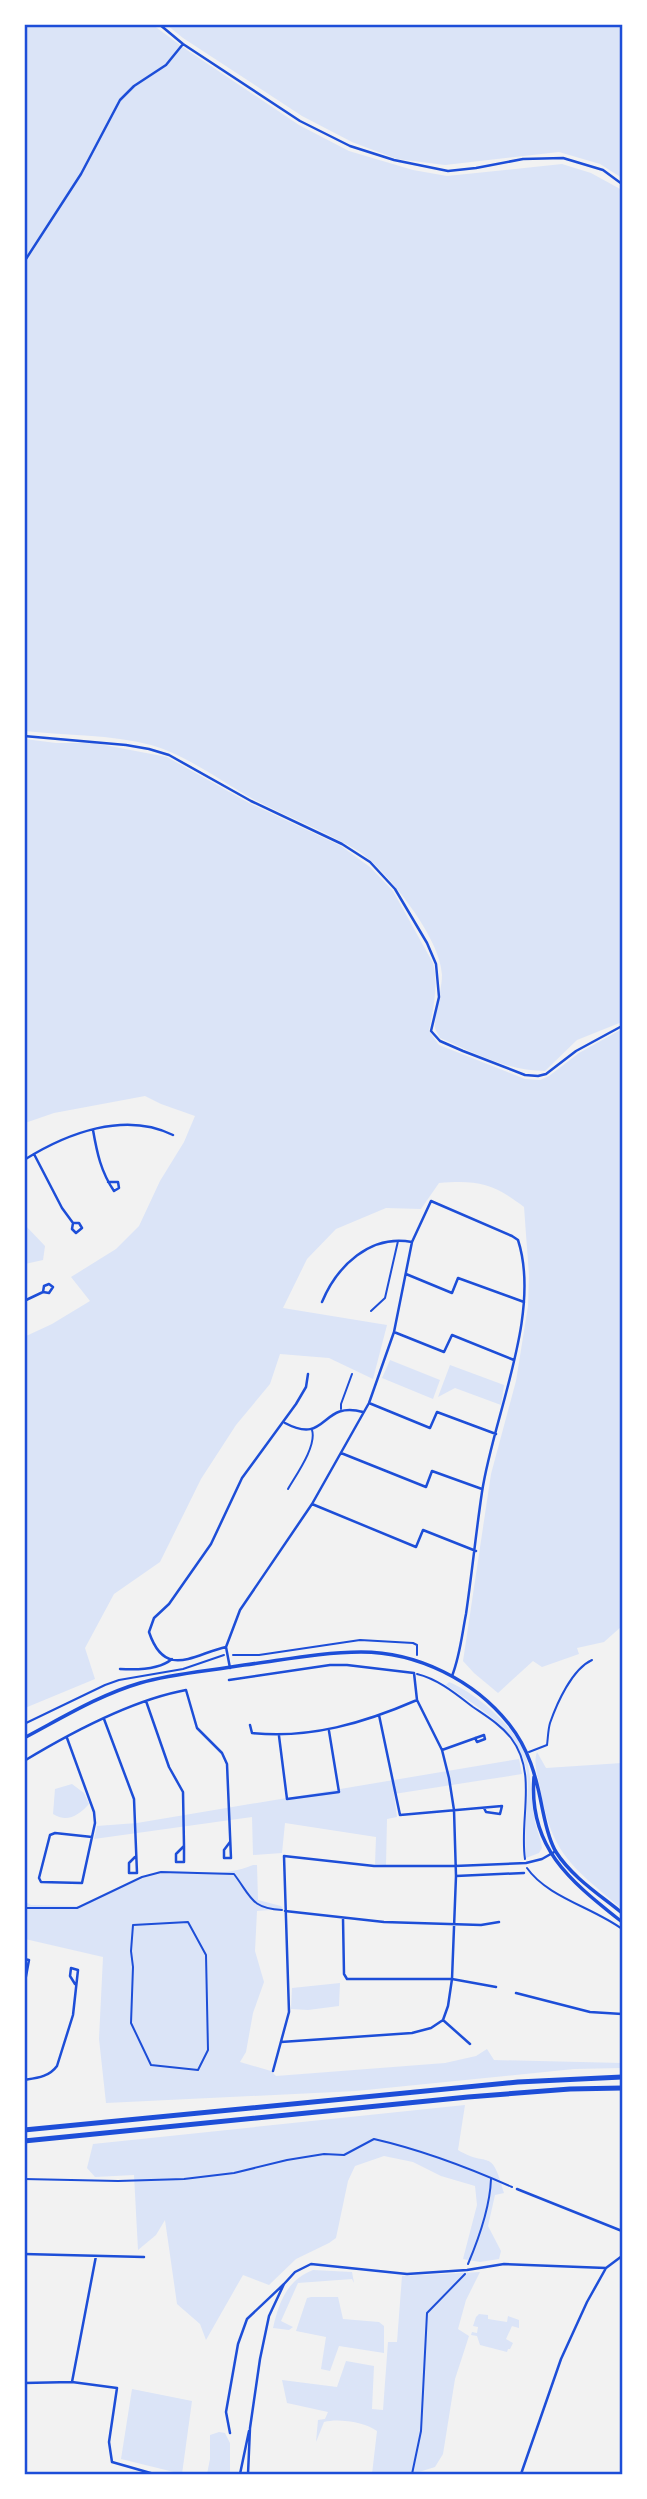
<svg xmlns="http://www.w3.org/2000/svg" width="647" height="2499" viewBox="0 0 647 2499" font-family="'DM Sans',sans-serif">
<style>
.green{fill:#dbe4f7}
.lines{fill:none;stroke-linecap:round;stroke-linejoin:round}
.path{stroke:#1d4ed8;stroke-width:2}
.service{stroke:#1d4ed8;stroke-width:2}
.minor{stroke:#1d4ed8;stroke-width:2.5}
.tertiary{stroke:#1d4ed8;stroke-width:3.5}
.motorway{stroke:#1d4ed8;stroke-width:5}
.neatline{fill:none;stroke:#1d4ed8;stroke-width:2.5}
</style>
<rect width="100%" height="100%" fill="#f2f2f2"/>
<path class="green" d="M25 25H153L184 48 299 125 349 151 413 170 447 176 562 164 591 173 622 190V1022L577 1040 545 1071C507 1071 475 1053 440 1038 439 1035 436 1032 435 1028 434 1019 442 989 442 975 441 939 389 873 360 852 327 832 290 818 255 800 223 783 187 755 151 745 110 734 67 736 25 731Z
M167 25H622V178L600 164 559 152 445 165 397 159 352 142 302 116 183 38Z
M25 739 56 743H94L167 757 249 803 341 846 370 867 393 891 433 963C439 985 433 1009 429 1031L439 1045 525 1079 540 1080 549 1076 579 1053 622 1029V1626L604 1642 577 1648 579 1654 542 1667 533 1661 498 1693 474 1673 463 1661 491 1474 516 1381 528 1306 529 1275 524 1207C493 1183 477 1180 439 1183L421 1209 386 1208 336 1229 307 1259 283 1308 387 1325 373 1379 329 1358 280 1354 270 1384 236 1425 201 1479 160 1562 114 1594 85 1648 95 1679 25 1708 24 1337 52 1324 90 1301 71 1277 116 1249 139 1226 160 1181 184 1142 195 1116 161 1104 145 1096 54 1113 25 1123Z
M25 1225 45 1246 43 1260 25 1264Z
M390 1360 440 1380 433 1399 382 1378Z
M450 1365 504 1385 501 1405 455 1388 438 1397Z
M449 1682C476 1693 517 1728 526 1757 532 1777 531 1801 535 1822 537 1831 541 1839 542 1848L539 1853 526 1858C524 1834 527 1811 528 1787 528 1734 484 1712 446 1685Z
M537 1752 546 1768 622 1763V1909C573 1867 552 1856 540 1788 538 1777 533 1762 537 1752Z
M519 1759 522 1774 394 1794 397 1817 387 1819 386 1865 375 1864 376 1837 285 1823 282 1853 253 1855 252 1817 94 1839 97 1826 137 1823Z
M72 1784 84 1793 89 1804C78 1816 67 1823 53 1814L55 1789Z
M253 1865H257L258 1900 281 1906 283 1909 257 1911 255 1951 264 1982 253 2013 246 2052 240 2062 271 2071 276 2076 445 2063 476 2056 487 2049 494 2060 622 2063V2068L574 2069 356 2091 106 2103 99 2039 103 1957 25 1939 24 1901 31 1905 80 1906 159 1871C192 1869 220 1879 253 1865Z
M340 1983 339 2006 308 2010 291 2009 292 1988Z
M465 2105 458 2150C489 2169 491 2145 504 2193L495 2195 488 2226 501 2251 499 2259 480 2262 463 2259 477 2205 475 2186 441 2176 413 2162 384 2156 355 2166 348 2181 336 2238 329 2243 296 2259 269 2285 243 2275 206 2340 200 2324 177 2304 165 2220 156 2235 138 2250 134 2175 95 2177 87 2168 93 2144Z
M313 2270 352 2272 354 2283 352 2279 298 2283 281 2321 293 2327 289 2330 273 2328C279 2302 287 2280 313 2270Z
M480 2272 466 2300 458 2329 469 2336 455 2379 443 2454 435 2467 419 2472 418 2474H372L377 2431C365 2422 338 2418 324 2422L316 2442 318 2420 325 2419 328 2412 287 2403 282 2380 337 2387 346 2361 374 2366 372 2409 383 2410 388 2342H397L402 2276Z
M311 2297H338L343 2319 379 2322 384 2326V2353L339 2346 330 2371 321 2369 326 2337 296 2331 307 2298Z
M479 2314 488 2315V2319L507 2322 508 2316 519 2320V2328L512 2326 506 2339 513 2343 510 2349H508L507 2352 480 2345 477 2336 471 2335 472 2332 477 2333 478 2327 473 2326 476 2317Z
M132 2389 192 2401 182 2474 121 2459Z
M219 2432 225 2433 230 2443V2474H207L210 2459V2435Z"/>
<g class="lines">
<path class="path" d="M233 1655H259L360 1640 413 1643 417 1645V1655
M417 1674C438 1679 456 1694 473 1707 486 1716 501 1725 511 1738 538 1773 519 1819 525 1859
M24 1724 105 1685 119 1680 183 1669 224 1655
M527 1868C547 1897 594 1908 622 1929
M24 1908H77L142 1877 161 1872 234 1874C252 1898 251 1908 282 1910
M188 1922 206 1955 208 2050 198 2070 151 2065 131 2023 133 1967 131 1951 133 1925Z
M24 2179 118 2181 184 2179 234 2173 287 2160 324 2154 344 2155 374 2139C422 2150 467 2167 512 2187
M468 2264C479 2238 490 2208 491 2179
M412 2474 421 2431 427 2313 465 2274"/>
<path class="service" d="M371 1311 385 1298 398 1241
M341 1409V1404L352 1374
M288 1489C296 1475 317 1446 312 1430
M529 1752 547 1745C548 1738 548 1730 550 1723 557 1703 572 1669 592 1660"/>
<path class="minor" d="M159 24 183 44 300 121 350 146 394 160 448 171 476 168 523 159 563 158 603 170 622 184
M24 262 81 174 120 100 134 86 166 65 183 44
M24 736 126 745 149 749 169 755 251 801 342 844 370 862 395 889 427 943 436 964 439 997 431 1031 440 1041 463 1051 525 1075 538 1076 546 1074 576 1051 622 1026
M93 1130C97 1153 101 1172 114 1191L119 1188 118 1182H108
M34 1154 62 1208 73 1223H79L82 1228 76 1233 72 1229 73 1223
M24 1160C67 1133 125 1111 173 1135
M406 1274 452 1293 458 1278 524 1302
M24 1301 43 1292 49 1293 53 1287 49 1284 44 1286 43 1292
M322 1302C337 1266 370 1234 412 1242
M394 1332 444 1352 452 1335 514 1360
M369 1403 430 1428 437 1412 496 1434
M285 1423C328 1446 320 1400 363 1412
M341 1453 426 1487 432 1471 482 1489
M312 1504 416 1547 423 1530 476 1551
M226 1647C194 1654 165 1680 149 1632L154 1618 169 1604 211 1544 242 1478 296 1404 306 1387 308 1374
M230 1668 226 1647 240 1610 312 1504 369 1403 394 1332 412 1242 431 1201 512 1236 518 1240C542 1314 493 1417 482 1492 476 1532 472 1573 466 1614 462 1634 460 1656 452 1676
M120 1669C136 1670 159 1670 172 1659
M229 1680 330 1665H347L414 1673 417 1700 442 1750 449 1778 454 1810 456 1876 452 1979 448 2006 443 2020 431 2028 412 2033 281 2042
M146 1701 169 1767 183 1792 184 1846 176 1854V1862H184V1846
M379 1715 400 1815 502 1806 500 1814 486 1812 484 1808
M104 1719 134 1799 137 1873H129V1863L135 1857
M250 1725 252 1733C310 1739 364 1723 417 1700
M279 1736 287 1799 339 1792 329 1731
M67 1738 94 1812 95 1823 82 1883 41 1882 39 1878 50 1835 55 1833 92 1837
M442 1750 484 1735 485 1739 477 1742 475 1738
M24 1761C72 1732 132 1700 186 1690L197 1728 222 1753 227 1764 231 1858H224V1850L230 1842
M456 1876 524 1873
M285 1911 384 1922 481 1925 499 1922
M343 1918 344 1974 347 1979H452L496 1987
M24 1959 29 1960 24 1987
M516 1993 590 2012 622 2014
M443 2020 470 2044
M273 2071 289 2012 284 1856 374 1866H455L526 1863 542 1859 556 1851
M24 2080C37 2078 49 2077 57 2066L73 2015 78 1970 71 1968 70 1976 75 1984
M517 2189 622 2231
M24 2254 144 2257
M72 2382 96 2256
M24 2383 72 2382 117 2388 109 2442 112 2462 154 2474
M230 2433 226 2412 238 2344 247 2319 284 2284
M240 2474 249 2431
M248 2474 250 2428 260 2359 269 2316 284 2284 295 2272 311 2264 407 2274 467 2270 504 2264 606 2268
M521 2474 561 2359 587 2302 606 2268 622 2256"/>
<path class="tertiary" d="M24 1738C62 1718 99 1695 140 1683 174 1673 210 1671 244 1665 283 1660 322 1652 361 1652 417 1652 474 1680 509 1724 529 1749 536 1776 542 1807 545 1821 548 1839 556 1852 572 1877 600 1895 622 1913
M534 1777C528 1849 572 1882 622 1922"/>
<path class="motorway" d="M24 2130 518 2082 622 2077
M24 2141 468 2097 570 2089 622 2088"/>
</g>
<rect width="647" height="2499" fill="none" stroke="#ffffff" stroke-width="52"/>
<rect x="26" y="26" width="595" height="2447" class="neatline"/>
</svg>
